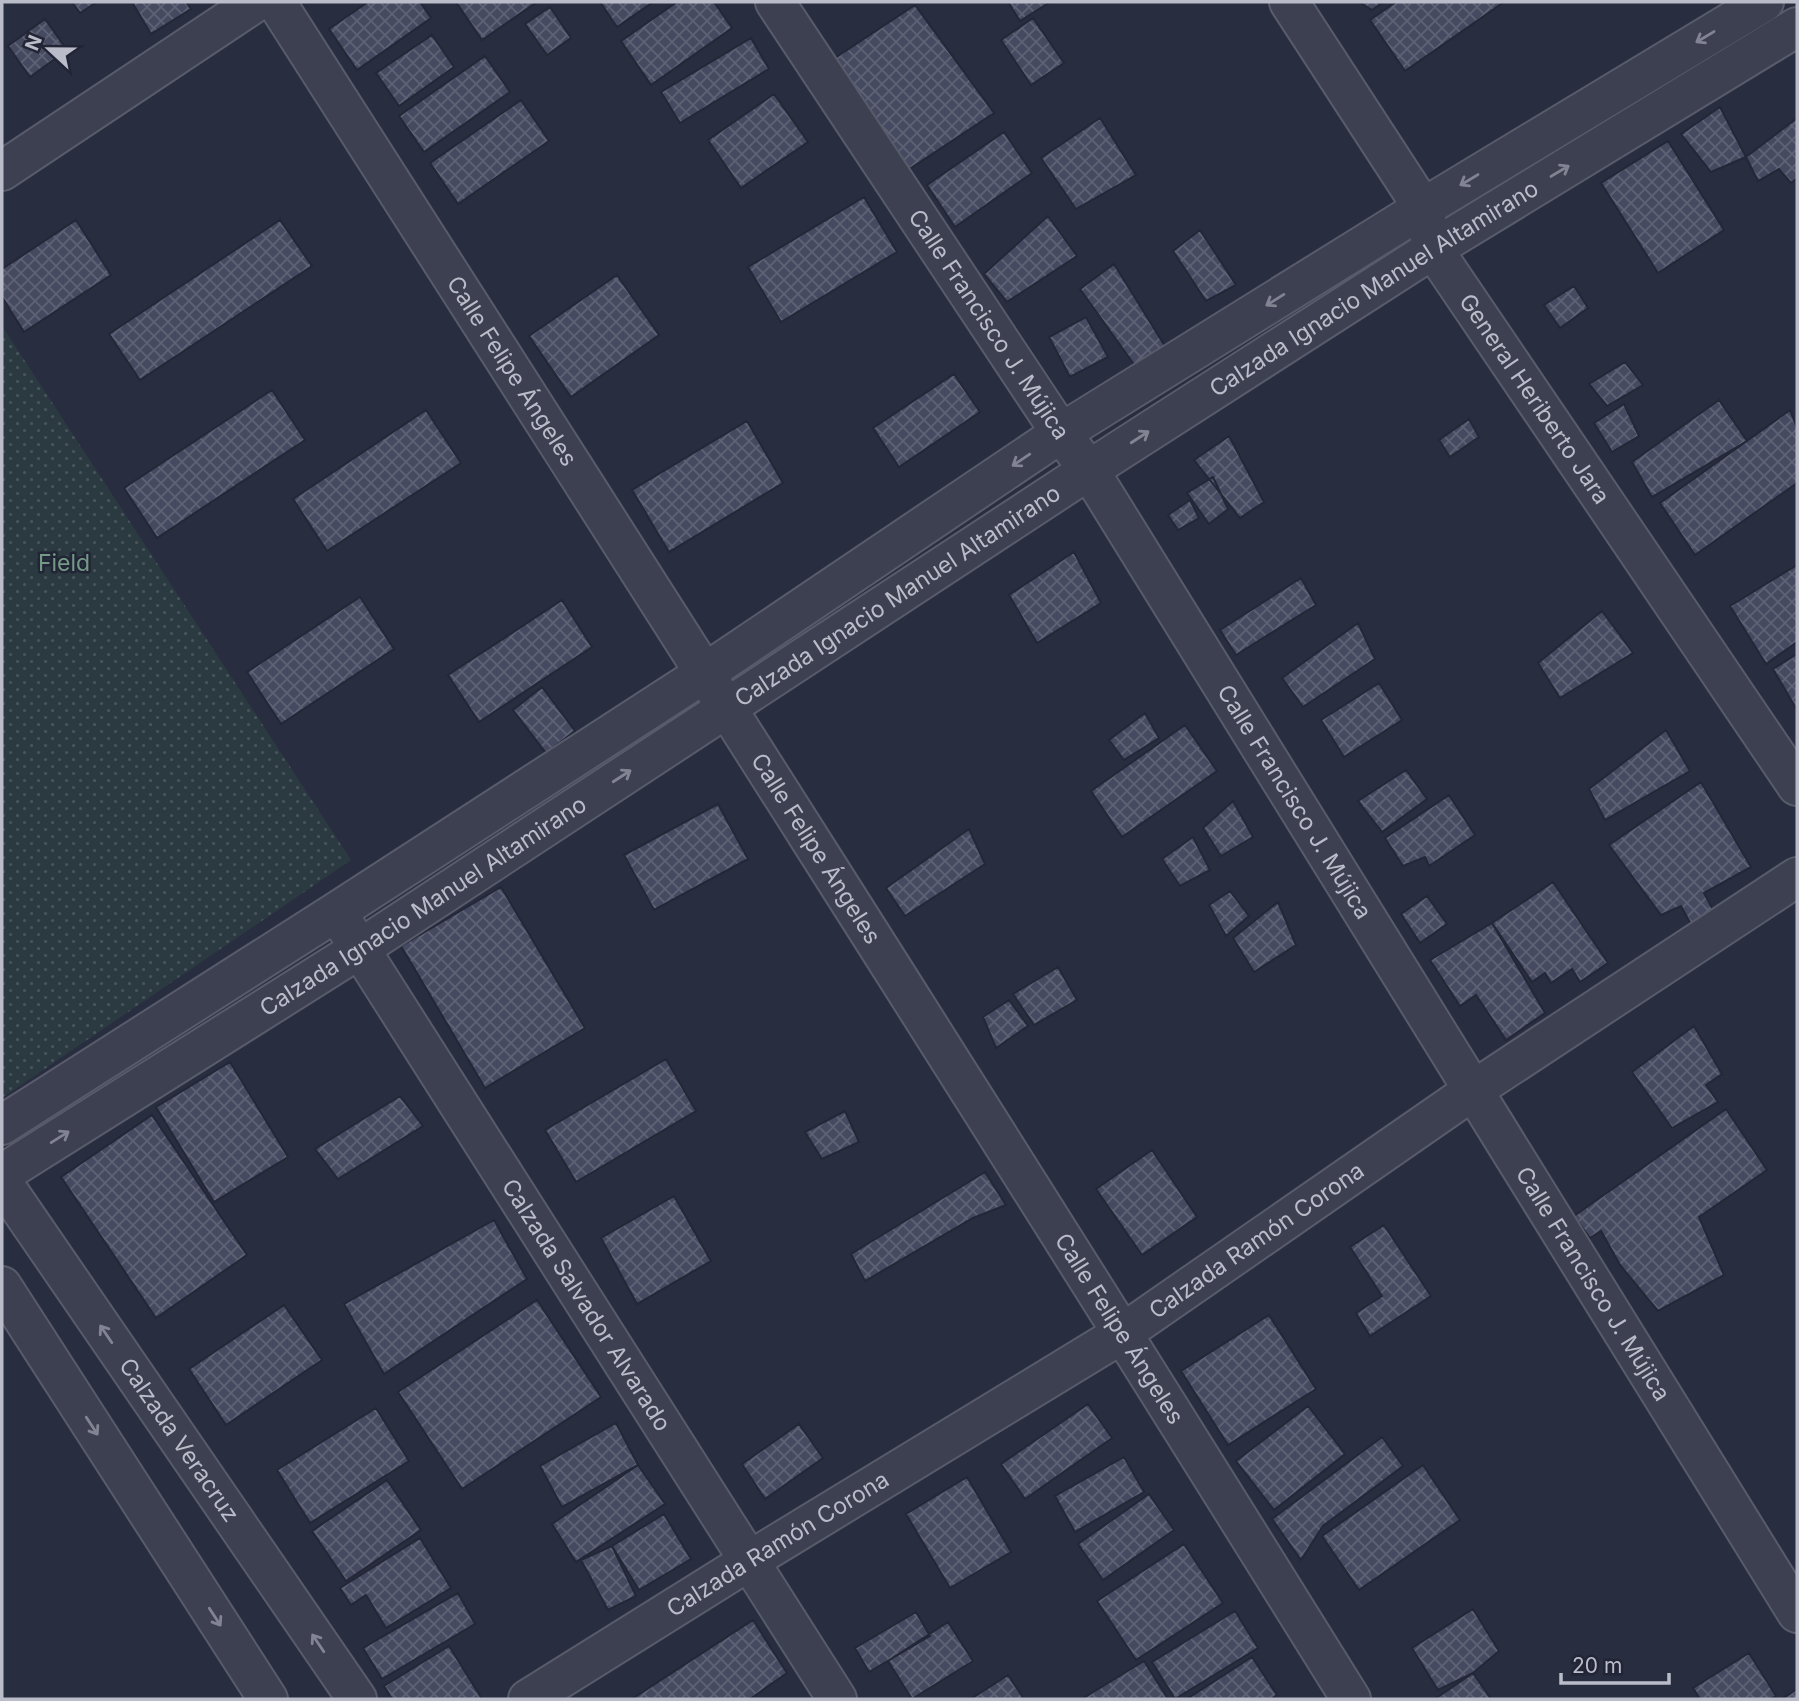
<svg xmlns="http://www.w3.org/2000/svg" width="1799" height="1701" viewBox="0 0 1799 1701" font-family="Inter,sans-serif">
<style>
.green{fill:url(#green-dots)}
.building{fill:url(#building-cross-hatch);stroke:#242737;stroke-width:2}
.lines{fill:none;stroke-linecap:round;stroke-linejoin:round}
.minor-casing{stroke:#585b6a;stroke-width:42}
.minor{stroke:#3d4050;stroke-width:38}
.oneway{stroke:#828493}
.labels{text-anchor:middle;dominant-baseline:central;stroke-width:5;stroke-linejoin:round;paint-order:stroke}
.street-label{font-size:23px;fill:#babcca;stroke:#222535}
.park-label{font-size:23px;fill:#749986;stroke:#222535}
</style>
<defs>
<pattern id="green-dots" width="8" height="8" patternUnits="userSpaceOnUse" patternTransform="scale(1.75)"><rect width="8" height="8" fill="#2b3941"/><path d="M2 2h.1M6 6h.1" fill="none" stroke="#48545b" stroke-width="1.8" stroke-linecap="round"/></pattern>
<pattern id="building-cross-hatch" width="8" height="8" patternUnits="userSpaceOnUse" patternTransform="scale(1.75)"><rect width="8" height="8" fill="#464a60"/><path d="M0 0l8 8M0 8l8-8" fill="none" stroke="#5f6275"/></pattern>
</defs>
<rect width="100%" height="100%" fill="#292d40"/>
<path class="green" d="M2 326 351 860 2 1098Z"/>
<path class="building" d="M72 2H97L80 13Z
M132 2H186L191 9 151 34Z
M368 2H420L431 18 357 70 329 29Z
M456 2H537L482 40Z
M600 2H653L617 27Z
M677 2H714L732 28 651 85 621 41Z
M1008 2H1050L1020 21Z
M1359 2H1383L1372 10Z
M1396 2H1504L1405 71 1370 20Z
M915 5 994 113 908 170 835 58Z
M550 7 571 38 547 55 525 24Z
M1033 18 1064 63 1031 85 1001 40Z
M45 19 67 50 30 77 8 46Z
M432 35 454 67 399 106 376 73Z
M751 38 769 69 680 123 661 92Z
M485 56 510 92 424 152 399 116Z
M774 94 808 142 741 188 708 140Z
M521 100 549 141 458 204 430 163Z
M1720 107 1746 157 1711 172 1681 134Z
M1100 118 1136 175 1076 209 1041 158Z
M1797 118V178L1791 183 1779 169 1758 181 1746 157Z
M1004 132 1032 173 955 227 927 185Z
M1668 141 1724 230 1658 273 1601 183Z
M864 197 897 252 781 322 748 267Z
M1048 216 1077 256 1007 302 984 274Z
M76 220 111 275 24 332 2 297V269Z
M280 220 312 266 140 380 109 334Z
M1200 230 1236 285 1206 301 1173 251Z
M1114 264 1168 351 1138 370 1080 289Z
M617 275 659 335 571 397 529 336Z
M1574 286 1588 308 1560 328 1544 305Z
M1086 317 1108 357 1070 377 1049 337Z
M1625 362 1643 385 1607 406 1589 384Z
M954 374 980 412 899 467 873 428Z
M272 390 305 440 157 538 124 488Z
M1719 400 1747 441 1652 497 1632 462Z
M1624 404 1639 436 1612 452 1594 423Z
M426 410 461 463 327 551 293 499Z
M1790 410 1797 428V483L1695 555 1660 503Z
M1469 419 1479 437 1450 457 1439 440Z
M747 421 783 483 669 552 632 490Z
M1229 436 1264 502 1240 518 1194 460Z
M1213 477 1228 509 1209 524 1187 493Z
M1190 500 1199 518 1178 530 1168 515Z
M1074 552 1101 603 1037 643 1009 595Z
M1797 565V642L1766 664 1730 606Z
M1301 578 1316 605 1236 655 1220 630Z
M360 597 394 649 281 724 247 672Z
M562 600 592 647 479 722 448 675Z
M1602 611 1633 653 1560 698 1538 663Z
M1358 623 1375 659 1303 707 1282 678Z
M1797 654V710L1773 669Z
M1379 683 1402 720 1344 757 1321 720Z
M542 687 575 731 546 753 513 710Z
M1145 713 1159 738 1124 760 1109 740Z
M1185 725 1217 771 1122 837 1091 791Z
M1666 730 1690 771 1605 820 1589 789Z
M1406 770 1427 799 1382 832 1358 801Z
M1701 782 1751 867 1704 893 1717 917 1694 930 1681 906 1661 915 1609 845Z
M1449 795 1475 835 1429 866 1425 857 1403 866 1385 838Z
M1233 801 1253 837 1221 856 1203 828Z
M718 804 748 859 654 910 624 855Z
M969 829 985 864 905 916 886 888Z
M1193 837 1210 870 1180 886 1162 859Z
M1553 882 1608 963 1580 982 1572 969 1551 983 1545 973 1532 982 1492 923Z
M501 887 585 1028 485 1088 401 946Z
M1230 891 1249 916 1226 936 1209 905Z
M1427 896 1447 924 1420 943 1401 914Z
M1278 902 1296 945 1254 972 1233 938Z
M1492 923 1545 1013 1506 1040 1476 995 1460 1006 1430 960Z
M1058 967 1077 1000 1034 1025 1013 994Z
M1009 1000 1028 1026 996 1048 983 1017Z
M1694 1026 1722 1074 1706 1085 1718 1102 1672 1128 1632 1072Z
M666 1059 696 1111 576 1182 545 1130Z
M230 1062 288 1157 214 1202 156 1107Z
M400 1096 423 1126 338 1179 315 1149Z
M1726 1109 1767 1170 1699 1217 1724 1275 1658 1311 1620 1265 1601 1231 1590 1238 1574 1216Z
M845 1111 859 1142 822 1159 805 1132Z
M152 1115 247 1255 156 1318 61 1177Z
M1152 1150 1197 1217 1142 1255 1096 1189Z
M985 1172 1006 1205 973 1218 865 1281 851 1254Z
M674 1196 711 1261 637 1304 601 1238Z
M494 1220 527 1279 384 1374 344 1304Z
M1384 1225 1431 1296 1370 1336 1356 1313 1382 1296 1350 1247Z
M537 1300 601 1397 462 1489 398 1392Z
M284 1305 322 1360 226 1425 189 1369Z
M1269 1315 1316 1389 1228 1445 1181 1371Z
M1088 1404 1112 1438 1025 1499 1001 1464Z
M1308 1406 1345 1454 1274 1510 1236 1461Z
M376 1408 409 1461 310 1523 277 1470Z
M616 1423 638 1465 562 1507 540 1466Z
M799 1424 823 1458 765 1499 742 1464Z
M1382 1437 1403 1466 1323 1526 1301 1560 1272 1519Z
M1124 1457 1144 1492 1075 1532 1055 1496Z
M638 1465 665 1504 576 1562 552 1524Z
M1423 1465 1460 1520 1359 1590 1322 1536Z
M967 1477 1011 1552 950 1588 906 1514Z
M387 1480 421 1530 346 1581 312 1531Z
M1149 1494 1174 1530 1103 1580 1078 1544Z
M664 1514 691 1559 639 1590 612 1546Z
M420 1538 451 1588 386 1628 366 1595 351 1605 340 1588Z
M1184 1544 1223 1603 1136 1660 1097 1601Z
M612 1546 636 1596 608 1610 581 1560Z
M458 1593 475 1624 382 1679 363 1648Z
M1473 1609 1499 1651 1473 1673 1438 1690 1412 1648Z
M1235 1611 1258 1648 1175 1699 1152 1662Z
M916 1612 930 1636 869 1672 855 1648Z
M753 1620 787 1673 750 1699H632Z
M948 1622 973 1661 912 1699 888 1661Z
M449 1646 482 1699H392L384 1686Z
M1749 1653 1776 1696 1771 1699H1700L1693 1688Z
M1252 1657 1277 1695 1271 1699H1187Z
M1144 1661 1168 1699H1082Z
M1473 1673 1491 1699H1435Z
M1008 1675 1024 1699H971Z
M1797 1689V1699H1782Z"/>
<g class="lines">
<defs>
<g id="minor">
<path id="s1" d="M276 2C637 566 997 1130 1351 1699"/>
<path id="s2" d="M775 2 1061 433 1089 470 1797 1613"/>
<path id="s3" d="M1289 2 1423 208 1433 249 1797 786"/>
<path d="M2 171 256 2"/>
<path id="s4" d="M346 927 837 1699"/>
<path d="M2 1125 336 912 705 673 1061 433 1423 208 1764 2"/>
<path id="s5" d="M2 1174 361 948 1089 470 1433 249 1797 27"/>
<path id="s6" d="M2 1182 357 1699"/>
<path d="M2 1286 268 1699"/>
<path id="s7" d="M528 1699 749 1561 1123 1333 1475 1089 1797 877"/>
</g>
</defs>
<use href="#minor" class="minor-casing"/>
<use href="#minor" class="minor"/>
</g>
<defs><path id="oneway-shaft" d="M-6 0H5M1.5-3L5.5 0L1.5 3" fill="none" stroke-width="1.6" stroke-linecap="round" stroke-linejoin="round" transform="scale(1.75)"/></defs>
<g class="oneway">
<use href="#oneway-shaft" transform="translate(1705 37) rotate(149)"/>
<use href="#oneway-shaft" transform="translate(1560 171) rotate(-31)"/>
<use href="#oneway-shaft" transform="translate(1469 180) rotate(149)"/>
<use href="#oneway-shaft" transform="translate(1275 300) rotate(148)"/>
<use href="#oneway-shaft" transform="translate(1140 437) rotate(-33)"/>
<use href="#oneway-shaft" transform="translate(1021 460) rotate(146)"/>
<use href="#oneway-shaft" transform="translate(622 776) rotate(-33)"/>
<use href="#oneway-shaft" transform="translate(60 1137) rotate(-32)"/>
<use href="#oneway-shaft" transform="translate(106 1334) rotate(-124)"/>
<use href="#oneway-shaft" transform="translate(92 1426) rotate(57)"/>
<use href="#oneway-shaft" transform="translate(215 1617) rotate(57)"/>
<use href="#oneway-shaft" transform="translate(318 1643) rotate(-124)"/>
</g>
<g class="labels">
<g class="street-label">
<text stroke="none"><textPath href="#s5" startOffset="1633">Calzada Ignacio Manuel Altamirano</textPath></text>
<text stroke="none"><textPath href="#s2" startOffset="387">Calle Francisco J. Mújica</textPath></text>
<text stroke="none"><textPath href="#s1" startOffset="438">Calle Felipe Ángeles</textPath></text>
<text stroke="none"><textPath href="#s3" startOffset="469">General Heriberto Jara</textPath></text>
<text stroke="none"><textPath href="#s5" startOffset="1066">Calzada Ignacio Manuel Altamirano</textPath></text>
<text stroke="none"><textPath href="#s2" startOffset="954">Calle Francisco J. Mújica</textPath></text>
<text stroke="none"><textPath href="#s1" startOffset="1004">Calle Felipe Ángeles</textPath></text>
<text stroke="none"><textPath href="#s5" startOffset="499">Calzada Ignacio Manuel Altamirano</textPath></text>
<text stroke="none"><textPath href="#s7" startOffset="861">Calzada Ramón Corona</textPath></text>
<text stroke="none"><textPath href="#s2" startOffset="1521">Calle Francisco J. Mújica</textPath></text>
<text stroke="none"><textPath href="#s4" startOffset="448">Calzada Salvador Alvarado</textPath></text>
<text stroke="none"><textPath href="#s1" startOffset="1572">Calle Felipe Ángeles</textPath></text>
<text stroke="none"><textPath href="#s6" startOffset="313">Calzada Veracruz</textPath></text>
<text stroke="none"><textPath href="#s7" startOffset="294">Calzada Ramón Corona</textPath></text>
</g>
<g class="park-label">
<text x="64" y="563">Field</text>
</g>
</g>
<rect width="1799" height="1701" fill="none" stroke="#babcca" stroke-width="7"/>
<g transform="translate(49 49) rotate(292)" stroke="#222535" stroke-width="5" paint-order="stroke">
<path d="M0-5L12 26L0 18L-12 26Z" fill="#babcca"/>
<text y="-10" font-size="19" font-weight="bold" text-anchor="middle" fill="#babcca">N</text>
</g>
<path d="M1561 1673v10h108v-10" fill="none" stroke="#babcca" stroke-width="3.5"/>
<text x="1572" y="1673" font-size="21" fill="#babcca" stroke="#222535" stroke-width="5" paint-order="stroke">20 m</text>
</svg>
